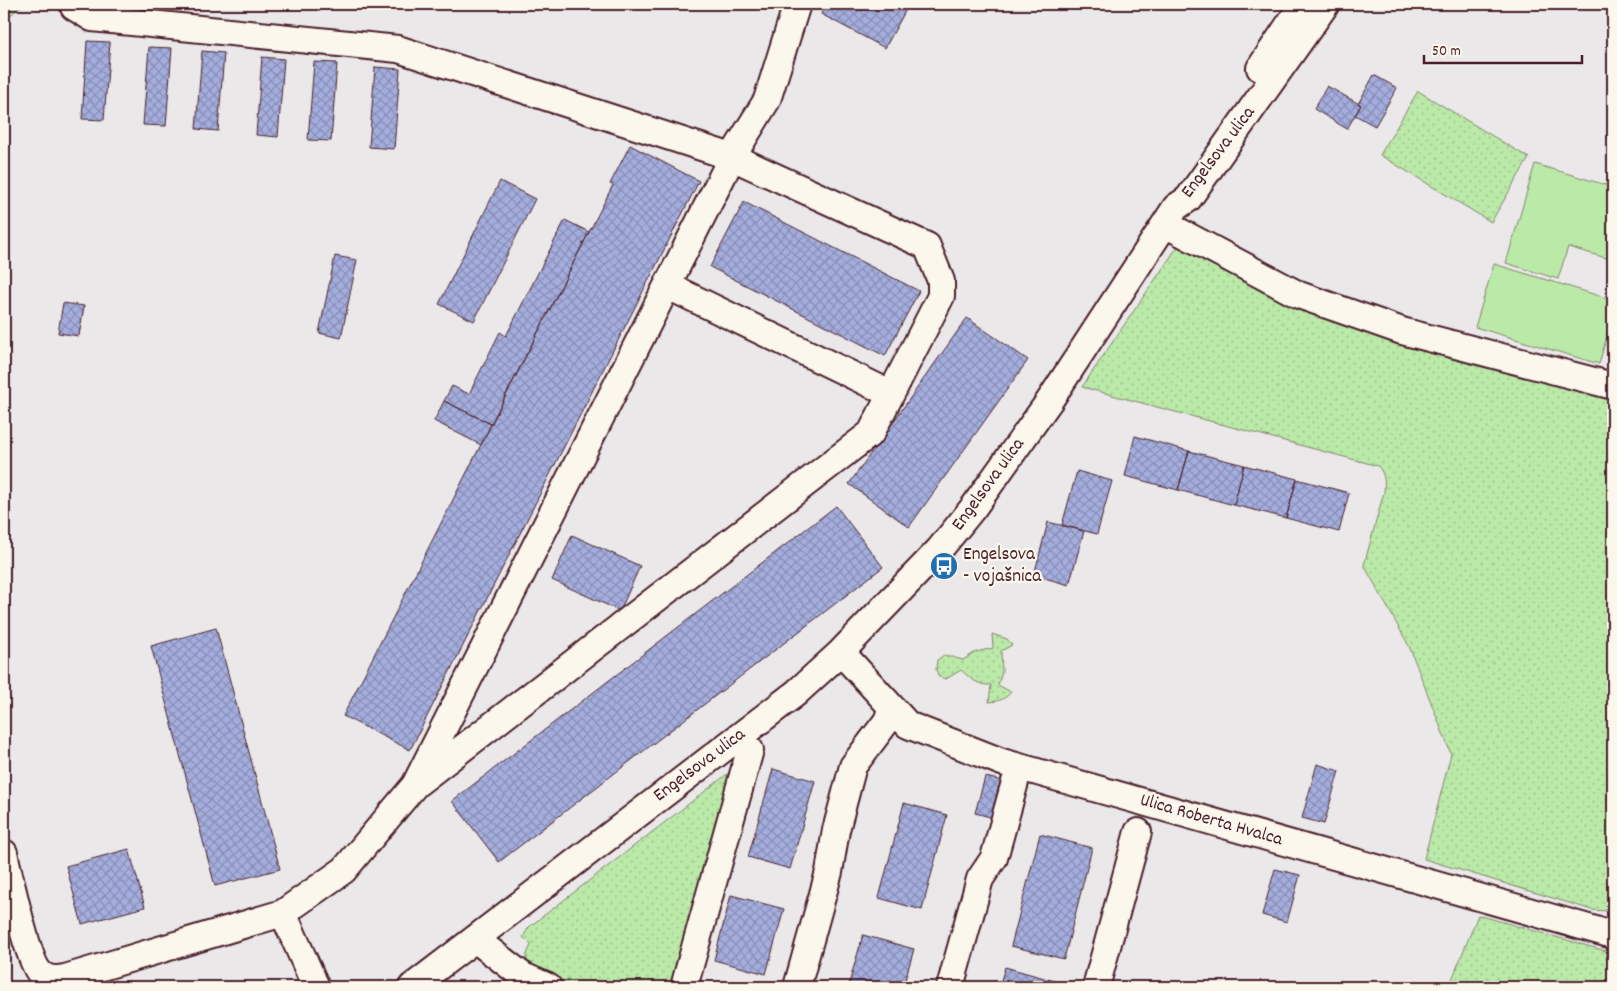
<svg xmlns="http://www.w3.org/2000/svg" width="1617" height="991" viewBox="0 0 1617 991" font-family="Dekko,sans-serif">
<style>
.grass{fill:url(#grass-dots);stroke:#82846a}
.pitch{fill:#bae9a8;stroke:#82846a}
.building{fill:url(#building-cross-hatch);stroke:#4a1f2b}
.lines{fill:none;stroke-linecap:round;stroke-linejoin:round}
.minor-casing{stroke:#4a1f2b;stroke-width:30}
.minor{stroke:#fbf7ec;stroke-width:26}
.labels{text-anchor:middle;dominant-baseline:central;stroke-width:4.5;stroke-linejoin:round;paint-order:stroke}
.street-label{font-size:19px;fill:#4a1f2b;stroke:#fbf7ec}
.poi-label{font-size:19px;fill:#4a1f2b;stroke:#fbf7ec;text-anchor:start}
</style>
<defs>
<pattern id="grass-dots" width="8" height="8" patternUnits="userSpaceOnUse" patternTransform="scale(1.25)"><rect width="8" height="8" fill="#bae9a8"/><path d="M2 2h.1M6 6h.1" fill="none" stroke="#a1c791" stroke-width="1.8" stroke-linecap="round"/></pattern>
<pattern id="building-cross-hatch" width="8" height="8" patternUnits="userSpaceOnUse" patternTransform="scale(1.25)"><rect width="8" height="8" fill="#a4aede"/><path d="M0 0l8 8M0 8l8-8" fill="none" stroke="#888db4"/></pattern>
</defs>
<rect width="100%" height="100%" fill="#eae8e9"/>
<filter id="ink" filterUnits="userSpaceOnUse"><feTurbulence type="fractalNoise" baseFrequency=".02" numOctaves="2"/><feDisplacementMap in="SourceGraphic" scale="10" xChannelSelector="R" yChannelSelector="G"/><feConvolveMatrix kernelMatrix="1 2 1 2 8 2 1 2 1" color-interpolation-filters="sRGB"/></filter>
<g filter="url(#ink)">
<path class="grass" d="M1418 91 1529 158 1491 222 1380 155Z
M1178 246 1613 393V905L1607 911 1592 910 1424 859 1451 754 1409 646 1364 565 1384 492C1385 481 1385 475 1378 466L1082 387Z
M992 634 1007 639 1012 645 1001 651 1002 672 998 685 1011 692C1004 700 999 701 989 702L991 685C978 686 970 678 961 670L946 679 939 677 936 670 937 660 944 655 963 660 976 652 993 648Z
M743 762 680 987H574L527 961 526 956 531 945 523 937 529 927Z
M1478 915 1613 953V987H1449Z"/>
<path class="pitch" d="M4 4H23L4 21Z
M1535 164 1613 187V260L1568 247 1558 279 1506 263Z
M1494 264 1613 300V315L1599 364 1475 327Z"/>
<path class="building" d="M826 4H909L885 48 821 14Z
M87 41 110 42 104 120 82 119Z
M149 47 172 48 166 126 143 125Z
M202 51 224 53 218 131 196 129Z
M262 57 284 59 278 137 256 135Z
M314 62 337 63 331 141 308 140Z
M375 67 400 69 394 149 369 147Z
M1374 75 1397 88 1375 126 1355 115 1361 105 1358 104Z
M1327 86 1361 105 1347 129 1314 109Z
M630 145 699 181 410 750 343 716 613 185 610 184Z
M500 181 535 199 474 321 439 304Z
M744 202 919 291 885 356 710 267Z
M565 220 589 232 491 424 444 401 452 386 469 394 500 332 506 336Z
M335 256 357 260 341 338 319 333Z
M63 303 84 306 79 336 58 333Z
M967 318 1028 360 909 527 849 484Z
M444 401 491 424 481 445 434 421Z
M1135 436 1189 451 1178 490 1125 476Z
M1189 451 1244 465 1234 505 1178 490Z
M1244 465 1297 479 1286 518 1234 505Z
M1077 471 1112 481 1097 534 1062 525Z
M1297 479 1349 493 1339 532 1286 518Z
M836 506 883 567 499 862 452 801Z
M1048 522 1084 531 1069 585 1034 575Z
M572 535 640 566 620 611 552 580Z
M216 628 280 869 215 886 151 646Z
M1317 764 1339 771 1324 824 1302 818Z
M773 769 815 781 790 869 748 857Z
M985 777 1008 782 998 819 975 813Z
M904 803 947 815 922 910 879 898Z
M1040 834 1092 848 1064 959 1011 946Z
M129 849 145 907 82 924 66 866Z
M1275 869 1300 875 1287 922 1262 915Z
M731 895 784 909 766 974 714 960Z
M863 935 914 949 903 987H848Z
M1005 967 1055 981 1053 987H999Z"/>
<g class="lines">
<defs>
<path id="minor" d="M74 4V7L92 18 398 49 732 157 927 246 941 281V296L871 433 415 785
M1260 68 1303 4
M1165 224 1299 295 1402 331 1613 386
M668 286 891 394
M841 652 908 725 1002 762 1613 935
M4 853C9 875 28 961 40 973 47 980 56 980 65 978L283 913
M475 939 523 976 548 987
M316 987 283 913 344 870 415 785 732 157 767 100 797 4
M412 987 796 693 841 652 939 550 973 508 1050 400 1176 207 1188 199 1326 4
M684 987 750 750
M797 987 829 872 836 830 853 766 887 721 892 708
M950 987 980 879 994 858 1015 782
M1096 987 1138 832"/>
</defs>
<use href="#minor" class="minor-casing"/>
<use href="#minor" class="minor"/>
</g>
</g>
<defs>
<symbol id="bus-disc" viewBox="-11 -11 22 22"><circle r="9.5" fill="#1f6fb2" stroke="#fbf7ec"/><path d="M-5-6H5V4H4V6H2V4H-2V6H-4V4H-5ZM-3.5-4V0h7V-4ZM-3.5 1.2v1.5H-2V1.2ZM2 1.2v1.5H3.5V1.2Z" fill="#fff"/></symbol>
</defs>
<g fill-rule="evenodd">
<use href="#bus-disc" x="928" y="550" width="32" height="32"/>
</g>
<g class="labels">
<g class="street-label">
<text transform="translate(1219 153) rotate(-53)">Engelsova ulica</text>
<text transform="translate(989 485) rotate(-54)">Engelsova ulica</text>
<text transform="translate(700 766) rotate(-37)">Engelsova ulica</text>
<text transform="translate(1211 821) rotate(16)">Ulica Roberta Hvalca</text>
</g>
<g class="poi-label">
<text x="963" y="555">Engelsova<tspan x="963" dy="22">- vojašnica</tspan></text>
</g>
</g>
<rect width="1617" height="991" fill="none" stroke="#fbf7ec" stroke-width="20"/>
<rect x="10" y="10" width="1597" height="971" fill="none" stroke="#4a1f2b" stroke-width="2" filter="url(#ink)"/>
<path d="M1424 55v8h158v-8" fill="none" stroke="#4a1f2b" stroke-width="2.5"/>
<text x="1432" y="55" font-size="15" fill="#4a1f2b" stroke="#fbf7ec" stroke-width="4" paint-order="stroke">50 m</text>
</svg>
